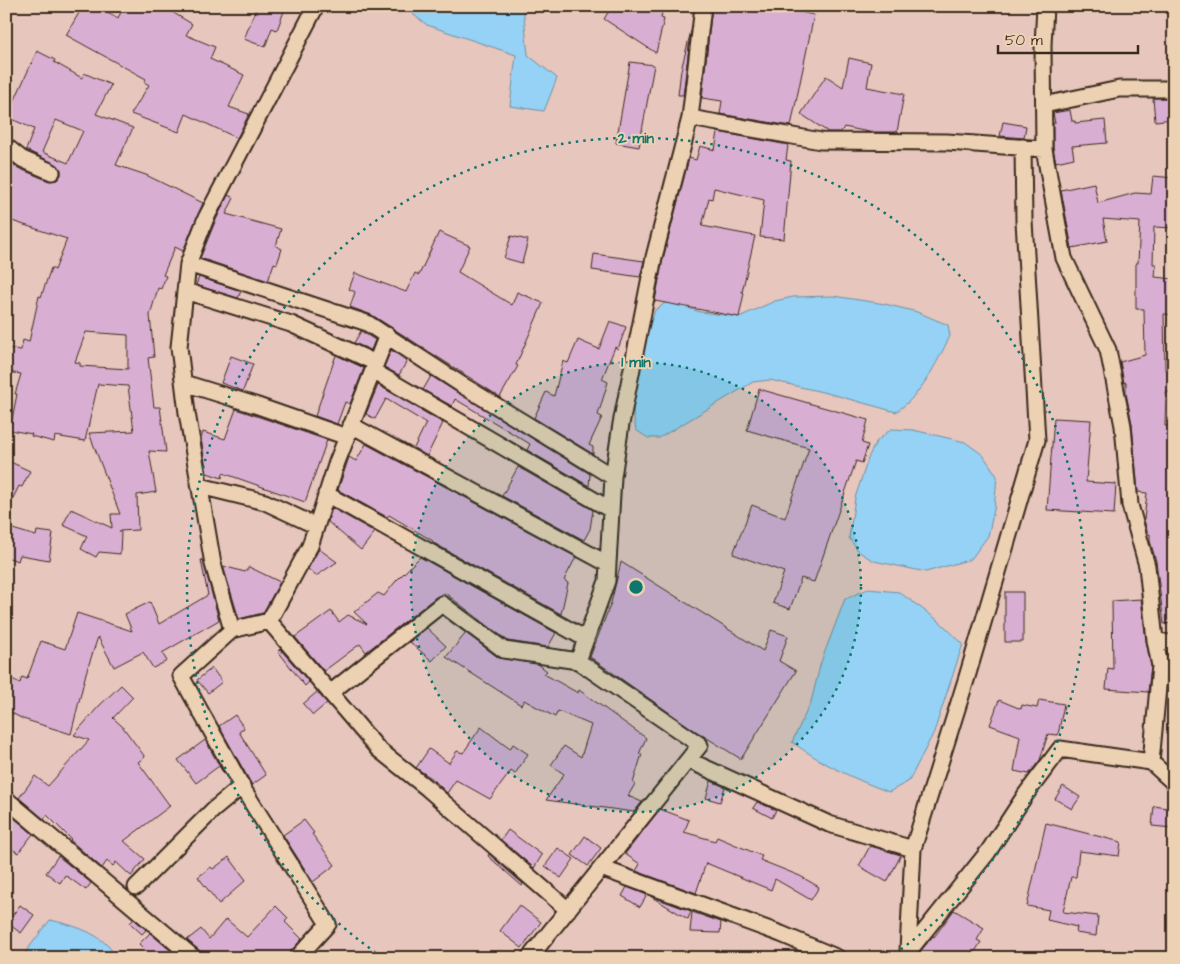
<svg xmlns="http://www.w3.org/2000/svg" width="1180" height="964" viewBox="0 0 1180 964" font-family="'Architects Daughter',sans-serif">
<style>
.water{fill:#95d2f6;stroke:#718fa0}
.building{fill:#d9aed3;stroke:#3b2a1e;fill-rule:evenodd}
.lines{fill:none;stroke-linecap:round;stroke-linejoin:round}
.street-casing{stroke:#3b2a1e;stroke-width:19}
.street{stroke:#ecd1b3;stroke-width:15}
.ring{fill:none;stroke:#0f766e;stroke-width:2.5;stroke-dasharray:2.5 5}
.centre{fill:#0f766e;stroke:#ecd1b3;stroke-width:2.5}
.ring-label{font-size:15px;text-anchor:middle;font-weight:bold;fill:#0f766e;stroke:#ecd1b3;stroke-width:4;stroke-linejoin:round;paint-order:stroke}
</style>
<rect width="100%" height="100%" fill="#e6c6bd"/>
<filter id="ink" filterUnits="userSpaceOnUse"><feTurbulence type="fractalNoise" baseFrequency=".02" numOctaves="2"/><feDisplacementMap in="SourceGraphic" scale="10" xChannelSelector="R" yChannelSelector="G"/><feConvolveMatrix kernelMatrix="1 2 1 2 8 2 1 2 1" color-interpolation-filters="sRGB"/></filter>
<g filter="url(#ink)">
<path class="water" d="M402 6H523L528 55 557 78 544 111 510 106 516 55 427 25Z
M833 296 885 304 917 312 948 325 950 336C936 364 922 394 896 412L831 394 770 380 753 382 659 438H648L636 430 633 414 634 384 639 357 655 310 668 301 700 312 739 317 775 301 793 297Z
M891 429 913 430 965 442 983 455 997 476 994 510 988 536 971 559 926 572 874 561 859 552 849 538 855 498 869 456 876 442Z
M868 589 899 592 939 621 963 644 934 732 909 781 889 792C854 779 822 764 792 742L811 702 821 662 845 599Z
M50 920C69 924 95 931 109 947 112 950 113 954 115 958H21Z"/>
<path class="building" d="M83 6H97L118 18 124 6H162L192 24 186 35 215 47 210 59 244 75 229 107 249 114 237 138 186 114 179 132 131 114 149 85 144 82 146 79 66 35Z
M257 6H286L277 30 272 28 265 47 244 39Z
M612 6H663L661 18 664 19 656 53 604 19Z
M712 6H772L814 15 791 126 720 114 722 101 702 98Z
M691 31 683 95H678L681 70Z
M37 51 55 60 54 62 82 78 84 73 111 85 96 114 133 128 116 165 146 175 203 203 183 251 175 247 163 275 166 276 161 289 158 288 150 315 154 357 148 358 154 407H160L166 452 149 451 156 492 137 495 138 530 119 531 121 532 120 554 99 552 96 557 81 549 87 536 63 525 71 509 112 528 111 514H120L89 433 134 431 128 386 98 384 85 441 55 436 54 442 31 436 32 434 10 430 17 394H15L21 374 6 372V348L21 350 23 340 29 342 39 296 41 297 51 268 55 270 67 239 6 219V177L12 163 18 168 49 181 57 180 61 175V170L56 164 26 150 34 129 7 117ZM56 120 83 131 68 163 42 152ZM86 332 128 335V369L80 366V363L75 362Z
M849 58 871 63 867 87 904 94 897 132H869L844 127 841 132H828L801 114 826 76 843 87Z
M630 62 654 65 639 147 616 143Z
M1153 98H1174V119L1155 121Z
M1070 110 1072 121H1075V123L1105 120 1107 143 1072 146 1074 158 1056 162 1053 148V123H1055L1053 113Z
M1003 122 1026 126 1024 138 1000 136Z
M718 132 788 145 786 160 791 161 784 239 760 237 764 200 714 188 712 199 709 198 702 226 755 236 742 292 744 293 739 317 655 301 663 259 689 158 696 160 700 146 715 150Z
M1153 176 1174 178V228L1154 227 1153 264H1156L1155 277 1174 279V315L1164 314 1165 370H1174V392H1166L1165 426H1169V467L1174 468V562H1170L1174 586V623L1164 624 1156 561 1150 541V534H1148L1144 520 1147 493 1138 492 1132 424 1126 393V382L1124 383 1120 362 1145 355 1144 309H1136V263H1138L1140 222 1103 219 1107 241 1072 248 1061 190 1094 183 1098 203 1135 193 1151 194Z
M228 195 234 198 226 214 281 229 276 246 282 249 277 264 274 263 268 281 200 258 215 222Z
M439 232 470 246 458 272 512 305 517 292 543 303 516 365 518 366 500 397 372 315 350 307 355 292 349 289 355 273 406 292 415 273 419 275Z
M511 236 528 240 522 263 504 258Z
M594 254 644 261 640 277 592 270Z
M199 277 241 291 238 298 196 285Z
M610 321 626 327 618 349 615 347 602 379 608 382 598 415 602 417 589 445 593 447V454L534 418 546 392 554 396 563 361 568 363 578 340 599 349Z
M361 331 375 340 371 350 354 343Z
M391 350 407 361 399 375 384 367Z
M336 355 364 368 350 404 345 402 337 424 315 416Z
M231 356 253 364 243 391 221 383Z
M431 376 590 474 589 486 527 450 530 444 497 424 455 399 452 406 423 390Z
M378 385 443 423 427 456 414 448 426 423 386 399 375 419 366 414Z
M759 389 868 420 862 443 868 445 862 463 856 461 814 582 801 578 790 609 773 603 784 572 733 554 752 505 785 518 809 448 747 430Z
M236 409 327 440 305 502 223 473 222 478 207 473 201 439 203 432 225 439Z
M1054 418 1091 420 1086 482 1116 484 1114 514 1047 510Z
M366 444 576 557 564 580 568 583 561 614 432 542 433 541 389 515 387 517 338 490 349 457 356 461Z
M6 460 30 471 22 487 19 486 6 512Z
M518 467 593 510 590 529 584 540 502 496Z
M332 508 375 532 361 550 328 522Z
M6 527 36 536 37 531 53 533 49 560 20 555 18 561 6 557Z
M319 549 337 562 316 576 308 569Z
M420 557 556 633 548 647 508 641 445 593 436 597 366 652 360 644 324 671 295 637 331 611 339 622 348 615 367 624 354 612 378 593 384 596 396 581Z
M201 560H203L219 620 162 653 167 661 153 668 143 652 114 667 98 637 86 673 71 734 23 719 6 710V676L20 683 22 677 27 679 41 641 65 649 77 613 132 631 125 614 150 602 159 624 208 595Z
M621 562 763 651 771 630 788 636 779 661 796 671 741 759 694 730 590 657 611 603Z
M223 566 245 572 249 567 280 582 263 613 239 619Z
M1005 592H1023V642H1005Z
M1141 599 1146 641 1151 666 1148 692 1106 689 1108 668 1113 669 1112 601Z
M427 628 446 646 432 661 410 642Z
M466 633 499 658 538 664 547 671 544 674 578 693 579 690 646 738 639 754H642L633 783 635 784 628 796 642 802 634 812 546 800 564 774 551 765 564 746 581 757 591 725 558 711 555 717 524 700 521 705 446 657Z
M280 649 309 682 305 686 278 651Z
M1168 656 1174 658V693H1167L1169 667Z
M212 668 222 682 208 693 197 680Z
M121 685 133 697 113 718 122 726 145 757 138 762 170 806 124 841 145 859 131 876 116 862 113 866 107 861 102 868 70 840 71 839 47 815 44 819 19 798 35 776 48 786 89 740 74 735 99 706Z
M317 692 327 703 313 715 303 704Z
M999 700 1021 709 1022 705 1037 708 1039 700 1064 704 1058 735 1048 734 1040 760 1029 774 1014 771 1020 736 990 725Z
M235 715 244 728 239 732 266 775 252 785 219 726Z
M481 727 510 749 513 744 528 754 515 774 511 771 490 799 456 780 447 793 433 779 416 768 429 749 449 763 457 751 463 753Z
M205 740 224 774 219 766 196 783 178 760Z
M711 781 725 787 720 802 706 798Z
M1063 786 1080 797 1072 809 1055 799Z
M757 802 776 810 772 818 753 808Z
M1154 806 1174 809 1172 828 1152 826Z
M660 809 689 820 684 832 715 841 717 837 762 856 760 860 800 876 819 887 811 900 775 879 771 890 706 863 696 893 636 871 640 864 625 854Z
M7 812 33 834 18 853 6 845Z
M304 820 314 833 312 834 335 865 313 882 283 835Z
M1046 823 1121 842 1119 856 1079 851 1076 877H1071L1063 912 1098 916 1096 936 1076 933 1077 927 1047 920 1049 910 1027 906Z
M508 830 542 855 534 868 501 840Z
M585 836 601 848 588 866 572 855Z
M870 846 901 855 887 882 859 866Z
M558 848 574 859 561 878 545 866Z
M489 854 523 884 522 886 488 856Z
M58 856 91 883 86 890 65 875 60 883 46 873Z
M229 857 246 880 219 904 198 877 211 867 213 869Z
M627 887 647 895 640 907 622 896Z
M650 896 691 911 688 919Z
M20 905 34 915 21 933 7 923Z
M519 905 541 922 522 948 500 931Z
M276 906 288 918 285 922 302 939 290 952 288 958H203L200 951 187 940 201 929 209 939 226 919 247 937Z
M954 910 984 928 977 940 981 942 971 958H915L933 936 934 937Z
M692 912 721 922 720 933 690 932Z
M134 919 146 930 142 934 130 923Z
M150 933 179 958H153L139 944Z"/>
<g class="lines">
<defs>
<path id="street" d="M316 6 206 218 188 264 367 323 462 385 613 477
M1044 105 1119 89H1174
M690 118 821 141 947 142 1044 149 1064 258 1108 350 1123 426 1130 505 1147 566 1155 640 1160 666 1151 762 1174 783
M6 146 22 159 52 172
M1044 149 1043 45 1045 6
M188 264 179 347 187 413 213 564 232 630 181 676 245 792 328 924 297 958
M185 291 291 324 376 363
M373 371 611 510
M184 383 255 405 347 437
M351 425 608 564
M200 486 265 502 316 526
M326 494 586 639
M269 621 310 546 337 462 387 335
M232 630 269 621 378 749 427 788 568 910
M1155 640 1174 644
M330 693 442 604 504 650 578 661
M688 760 829 824 913 849
M6 799 194 958
M601 868 781 934 838 958
M136 887 213 810 242 786
M908 951 913 849 967 677 1037 440 1024 221 1023 147
M908 952 988 852 1026 794 1060 749 1151 762
M529 958 700 745 578 661 607 581 613 477 621 424 654 257 690 118 703 6"/>
</defs>
<use href="#street" class="street-casing"/>
<use href="#street" class="street"/>
</g>
</g>
<circle cx="636" cy="587" r="225" fill="#0f766e" fill-opacity=".12"/>
<g class="ring">
<circle cx="636" cy="587" r="225"/>
<path d="M382 957A449 449 0 1 1 890 957"/>
</g>
<circle cx="636" cy="587" r="8" class="centre"/>
<g class="ring-label">
<text x="636" y="143">2 min</text>
<text x="636" y="367">1 min</text>
</g>
<rect width="1180" height="964" fill="none" stroke="#ecd1b3" stroke-width="25"/>
<rect x="12" y="12" width="1155" height="939" fill="none" stroke="#3b2a1e" stroke-width="2" filter="url(#ink)"/>
<path d="M998 45v8h140v-8" fill="none" stroke="#3b2a1e" stroke-width="2.5"/>
<text x="1005" y="45" font-size="15" fill="#3b2a1e" stroke="#ecd1b3" stroke-width="4" paint-order="stroke">50 m</text>
</svg>
